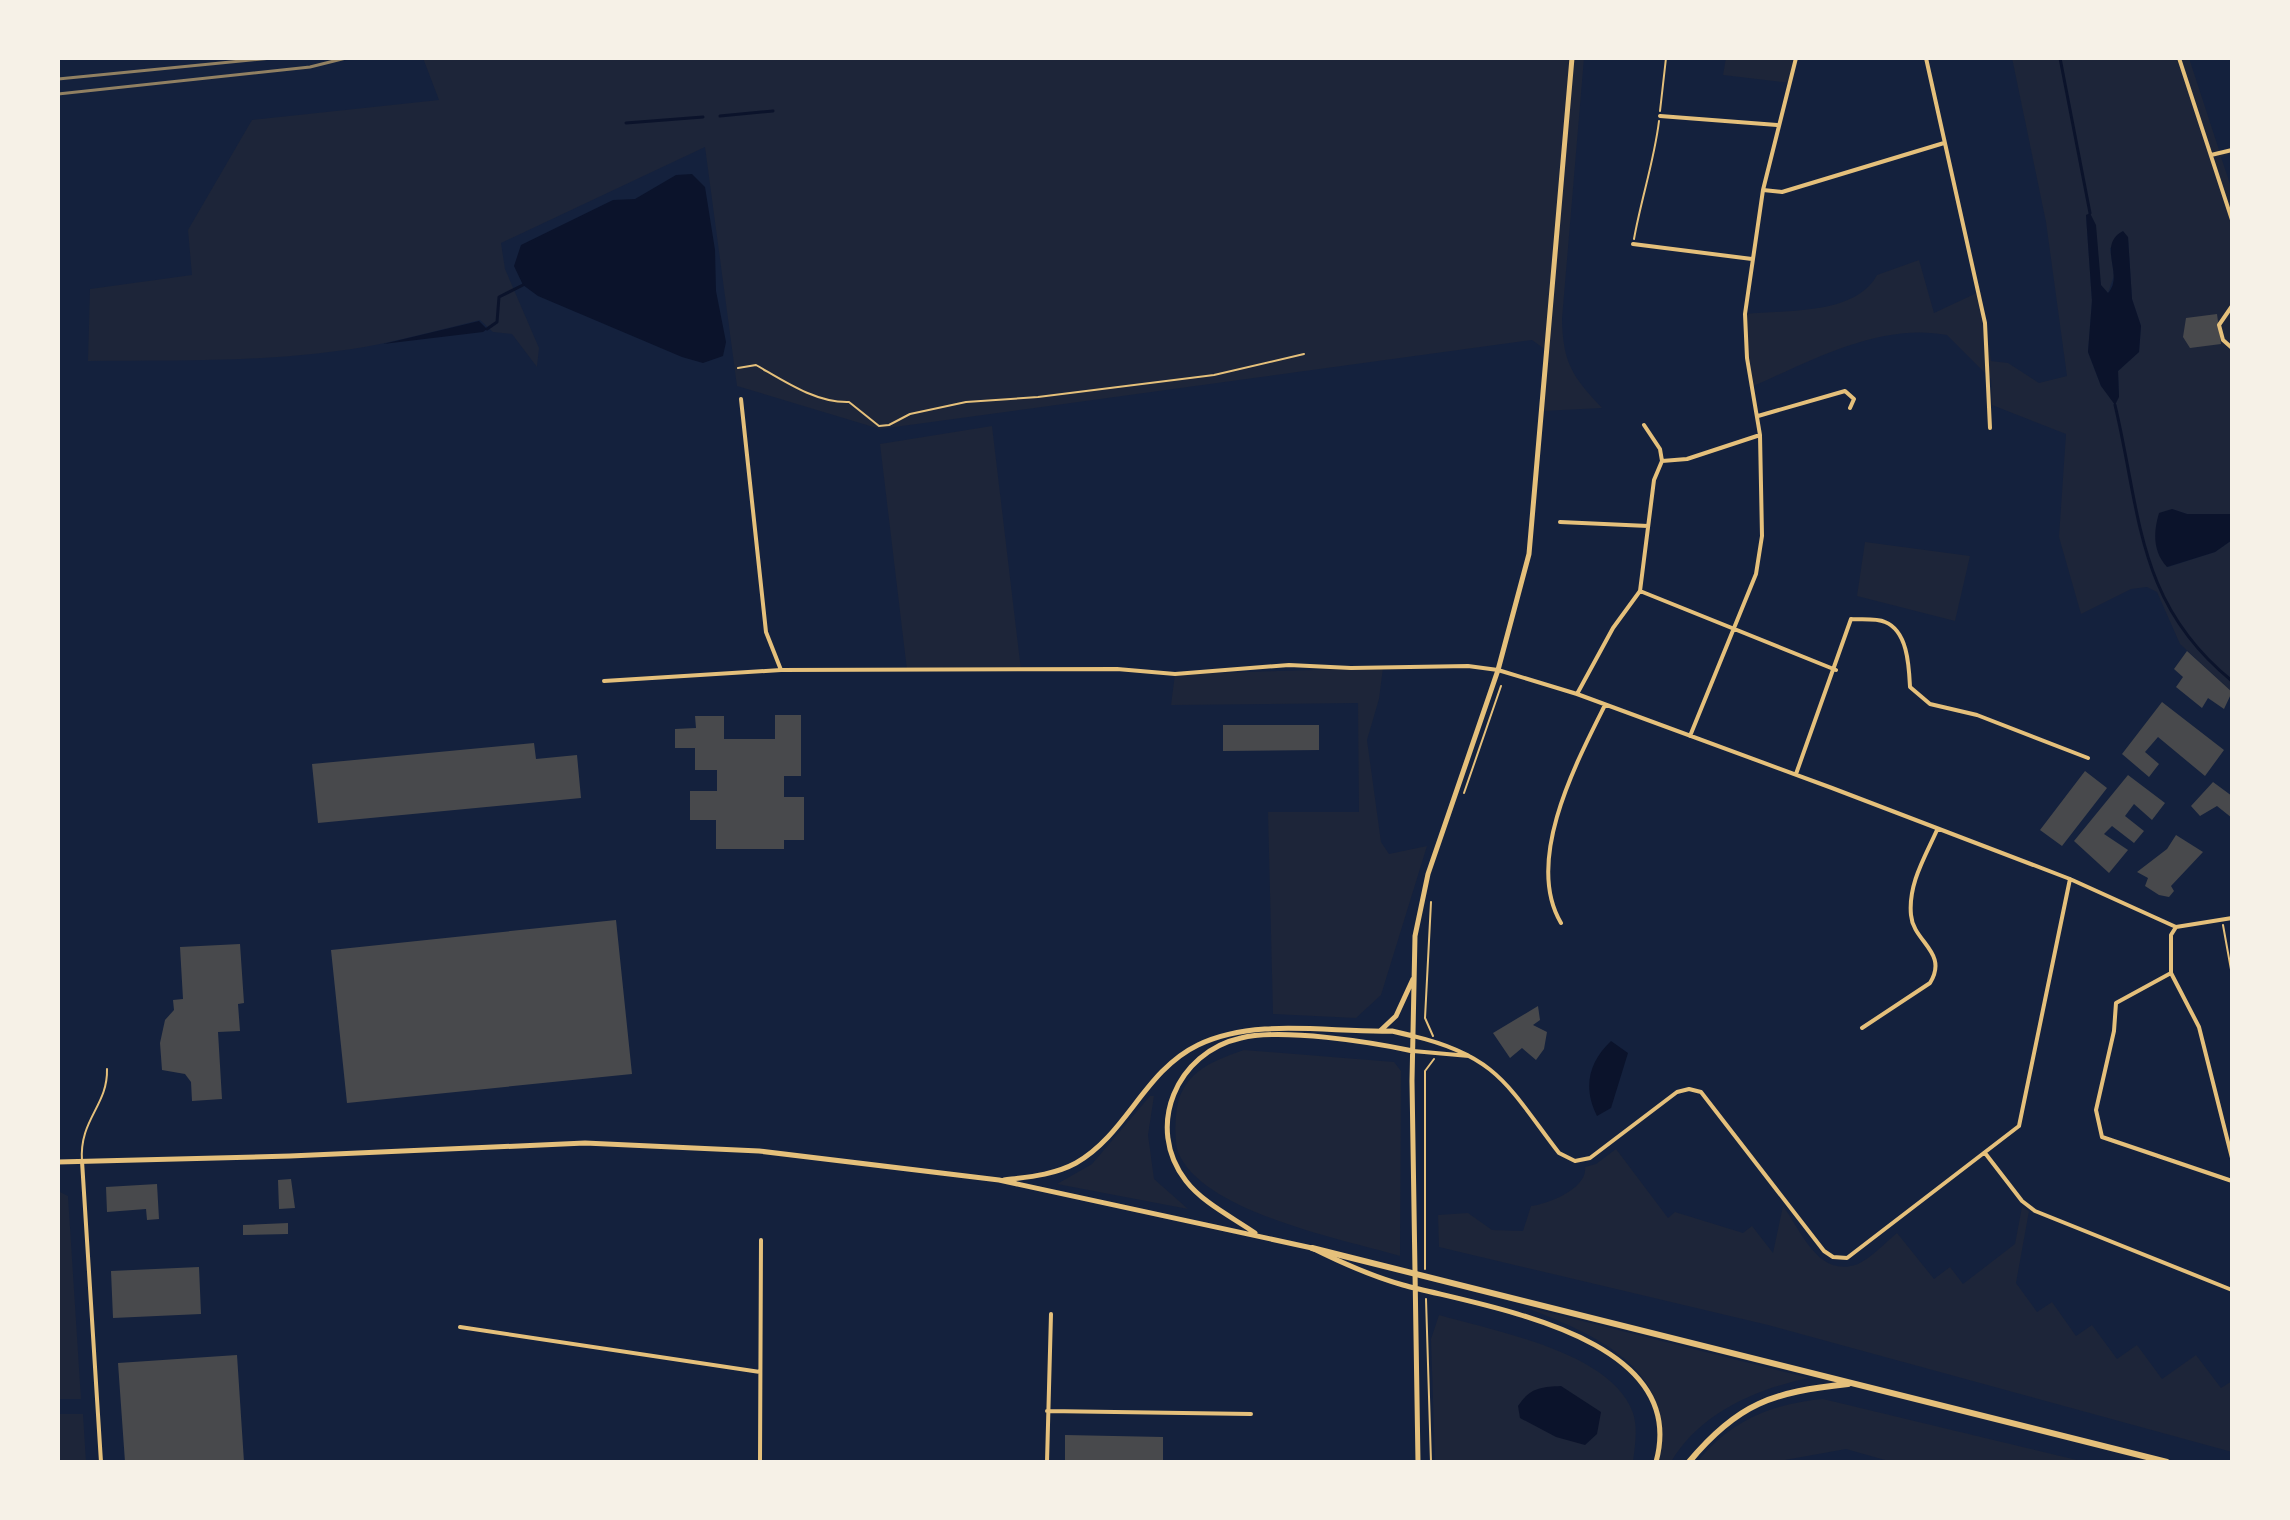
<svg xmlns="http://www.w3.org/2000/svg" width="2290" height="1520" viewBox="0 0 2290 1520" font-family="'Source Sans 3',sans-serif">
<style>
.green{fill:#1d2539;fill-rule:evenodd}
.water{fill:#0b132b}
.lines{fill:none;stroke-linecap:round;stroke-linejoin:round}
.stream{stroke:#0b132b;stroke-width:3}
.building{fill:#48494c}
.path{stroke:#e5c07b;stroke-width:2}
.service{stroke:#e5c07b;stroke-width:2}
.minor{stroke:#e5c07b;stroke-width:4}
.secondary{stroke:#e5c07b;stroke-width:5}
.trunk{stroke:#e5c07b;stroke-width:6}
.rail{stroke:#918062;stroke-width:3}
</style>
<rect width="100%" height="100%" fill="#14213d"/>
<path class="green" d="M423 58H1584L1562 319C1563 363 1572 376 1602 408L1542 411 1546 350 1532 340 880 429 737 386 705 147 501 243 505 269 539 348 537 367 512 334 493 332 480 320C447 328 413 337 380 344 284 363 184 360 88 361L90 289 192 275 188 230 252 120 439 100Z
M1726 58H1796L1790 83 1723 75Z
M2012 58H2189L2220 153 2232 151V154L2221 157 2232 190V514H2187L2172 509 2168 567 2215 552 2232 540V692L2180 644 2157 592 2147 587 2131 589 2081 614 2059 537 2066 434 1992 405 1991 379 1947 335C1880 322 1811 361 1751 387L1745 314C1786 310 1856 315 1877 275L1919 260 1934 313 1981 291 1991 361 2008 363 2039 383 2067 376 2046 222ZM2086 215 2101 286 2108 293 2114 276 2110 248 2128 237 2132 299 2141 326 2139 352 2118 371 2119 397 2101 386 2088 352 2092 301Z
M992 426 1021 670H907L880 444Z
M1865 542 1970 556 1955 621 1857 596Z
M1383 668 1379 699 1367 740 1381 842 1389 854 1427 846 1381 995 1356 1018 1273 1014 1268 812H1359L1358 703 1171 705 1175 674Z
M1244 1050 1394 1062 1401 1071 1400 1256C1342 1239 1202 1212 1178 1152 1175 1144 1175 1125 1176 1116 1179 1074 1209 1062 1244 1050Z
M1150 1096H1154L1148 1135 1154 1179 1188 1209 1057 1184 1092 1164Z
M1616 1149 1668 1218 1675 1212 1743 1233 1752 1226 1773 1253 1783 1206C1801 1230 1818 1279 1858 1264 1871 1258 1886 1242 1897 1233L1934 1279 1950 1267 1963 1284 2015 1244 2022 1207 2029 1211 2016 1283 2037 1312 2052 1302 2076 1336 2092 1325 2117 1359 2137 1345 2162 1379 2196 1355 2221 1388 2232 1381V1452L1768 1325 1439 1247 1438 1215 1468 1213 1492 1230 1523 1231 1531 1206C1549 1204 1588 1188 1585 1167L1596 1164Z
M58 1191 68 1196 81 1399H58Z
M1519 1305 1809 1378C1756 1389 1700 1413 1671 1462H1658C1680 1367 1592 1333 1519 1305Z
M1439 1315C1494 1331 1612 1352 1633 1413 1638 1428 1635 1446 1633 1462H1435L1431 1339Z
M1823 1399 2085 1462H1892L1846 1449 1774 1462H1697C1730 1421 1770 1404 1823 1399Z
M58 1414H83L86 1462H58Z"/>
<path class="water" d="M692 174 705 187 715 250 716 291 726 342 723 356 703 363 682 357 538 296 523 285 514 266 521 245 613 200 635 199 676 175Z
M2090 213 2096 225 2101 285 2108 293C2125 275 2096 245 2123 231L2128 237 2132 299 2141 326 2139 352 2118 371 2119 397 2115 405 2101 386 2088 352 2092 301 2086 215Z
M479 321 487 329 483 332 383 344Z
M2172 509 2187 514H2232V540L2215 552 2167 567C2153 552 2153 533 2159 513Z
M1611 1041 1628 1053 1611 1108 1597 1116C1583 1088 1588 1063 1611 1041Z
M1561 1386 1601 1412 1597 1434 1585 1445 1556 1437 1520 1418 1518 1406C1530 1388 1540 1387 1561 1386Z"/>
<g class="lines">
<path class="stream" d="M2060 58 2090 213
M720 116 773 111
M626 123 703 117
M487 329 497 322 499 297 523 285
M2115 405C2141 514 2136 603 2232 681"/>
</g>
<path class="building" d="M2217 314 2221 344 2190 348 2183 337 2186 318Z
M2187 651 2232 692 2224 709 2208 698 2202 708 2176 687 2183 677 2174 669Z
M2162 702 2224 750 2205 776 2158 737 2145 752 2159 764 2149 777 2122 754Z
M775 715H801V776H784V797H804V840H784V849H716V820H690V791H717V770H695V748H675V729L696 728 695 716H724V739H775Z
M1223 725H1319V750L1223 751Z
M534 743 536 759 577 755 581 798 318 823 312 764Z
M2085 771 2107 788 2062 846 2040 830Z
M2128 775 2165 803 2152 820 2134 804 2125 816 2144 831 2134 843 2112 826 2104 834 2128 850 2109 873 2074 841Z
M2213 782 2232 796V818L2217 806 2200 816 2191 806Z
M2176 835 2203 852 2171 886 2174 891 2169 897 2159 895 2145 886 2148 878 2137 872 2167 849Z
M616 920 632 1074 347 1103 331 950Z
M240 944 244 1003 238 1004 240 1031 218 1032 222 1099 192 1101 191 1082 185 1074 162 1070 160 1043 165 1020 174 1010 173 1000 183 999 180 947Z
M1538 1006 1540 1020 1533 1025 1547 1032 1544 1049 1536 1060 1522 1048 1510 1058 1493 1033Z
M291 1179 295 1208 279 1209 278 1180Z
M157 1184 159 1219 147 1220 146 1209 107 1212 106 1187Z
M288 1223V1234L243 1235V1225Z
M199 1267 201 1314 113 1318 111 1271Z
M237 1355 244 1462H125L118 1363Z
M1065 1435 1163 1437V1462H1065Z"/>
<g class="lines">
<path class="path" d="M1660 111 1666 58
M1634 239C1641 199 1654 162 1659 121
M738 368 756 365C784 381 816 403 849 402L879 426 889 425 910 414 966 402 1038 397 1214 375 1304 354
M1464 793 1501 686
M1431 902 1425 1018 1433 1036
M2223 925 2232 975
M1425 1269V1071L1434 1059
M1426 1299 1431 1462"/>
<path class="service" d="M82 1161C79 1119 108 1106 107 1069"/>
<path class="minor" d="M1926 58 1985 323 1990 428
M2179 58 2232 220
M1660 116 1777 125
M2211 155 2232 150
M1763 190 1782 192 1944 143
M1633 244 1752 259
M2232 306 2219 325 2223 340 2232 348
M741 399 766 632 781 670
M1758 416 1845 391 1854 399 1850 408
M1644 425 1660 449 1662 461 1687 459 1760 435
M1560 522 1648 526
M1640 591 1836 670
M604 681 781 670 1117 669 1175 674 1289 665 1351 668 1468 666 1498 670 1577 694 1832 788 2070 879 2176 927 2232 918
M1577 694 1613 628 1640 591 1654 480 1662 461
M1690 736 1756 574 1762 536 1760 435 1747 358 1745 314 1763 190 1796 58
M1796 774 1851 619C1861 620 1876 618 1885 622 1908 631 1909 667 1910 687L1930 704 1977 715 2088 758
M1561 923C1524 861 1576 763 1605 705
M2176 927 2171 935V973L2199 1027 2232 1158
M2171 973 2116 1003 2114 1031 2096 1110 2102 1137 2232 1181
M1862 1028 1930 983C1949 952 1913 942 1911 915 1908 884 1925 857 1937 830
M1413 1036C1498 1056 1509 1088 1559 1153L1575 1161 1590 1158 1677 1092 1689 1089 1701 1092 1824 1251 1833 1257 1847 1258 2019 1126 2070 879
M1413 1051 1469 1056
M1985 1153 2022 1201 2035 1211 2232 1290
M82 1161 101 1462
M460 1327 760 1372
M1047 1411 1251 1414
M760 1462 761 1240
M1047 1462 1051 1314"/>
<path class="secondary" d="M1380 1031 1396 1016 1413 979
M58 1162 290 1156 585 1143 759 1151 999 1180 1312 1248C1342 1263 1371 1276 1403 1285 1484 1307 1691 1335 1656 1462
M1004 1180C1028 1177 1054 1175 1076 1163 1127 1134 1144 1071 1198 1045 1256 1017 1330 1033 1392 1031L1413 1036
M1255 1233C1232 1217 1203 1203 1186 1181 1144 1127 1177 1052 1241 1038 1282 1028 1371 1042 1413 1051
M1418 1462 1412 1081 1415 936 1428 874 1498 670 1529 554 1572 58"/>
<path class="trunk" d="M1312 1248 2167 1462
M1689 1462C1738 1403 1773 1392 1848 1384"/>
<path class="rail" d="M58 79 272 58
M58 94 310 67 346 58"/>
</g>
<rect width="2290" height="1520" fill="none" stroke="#f6f1e7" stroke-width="120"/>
</svg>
